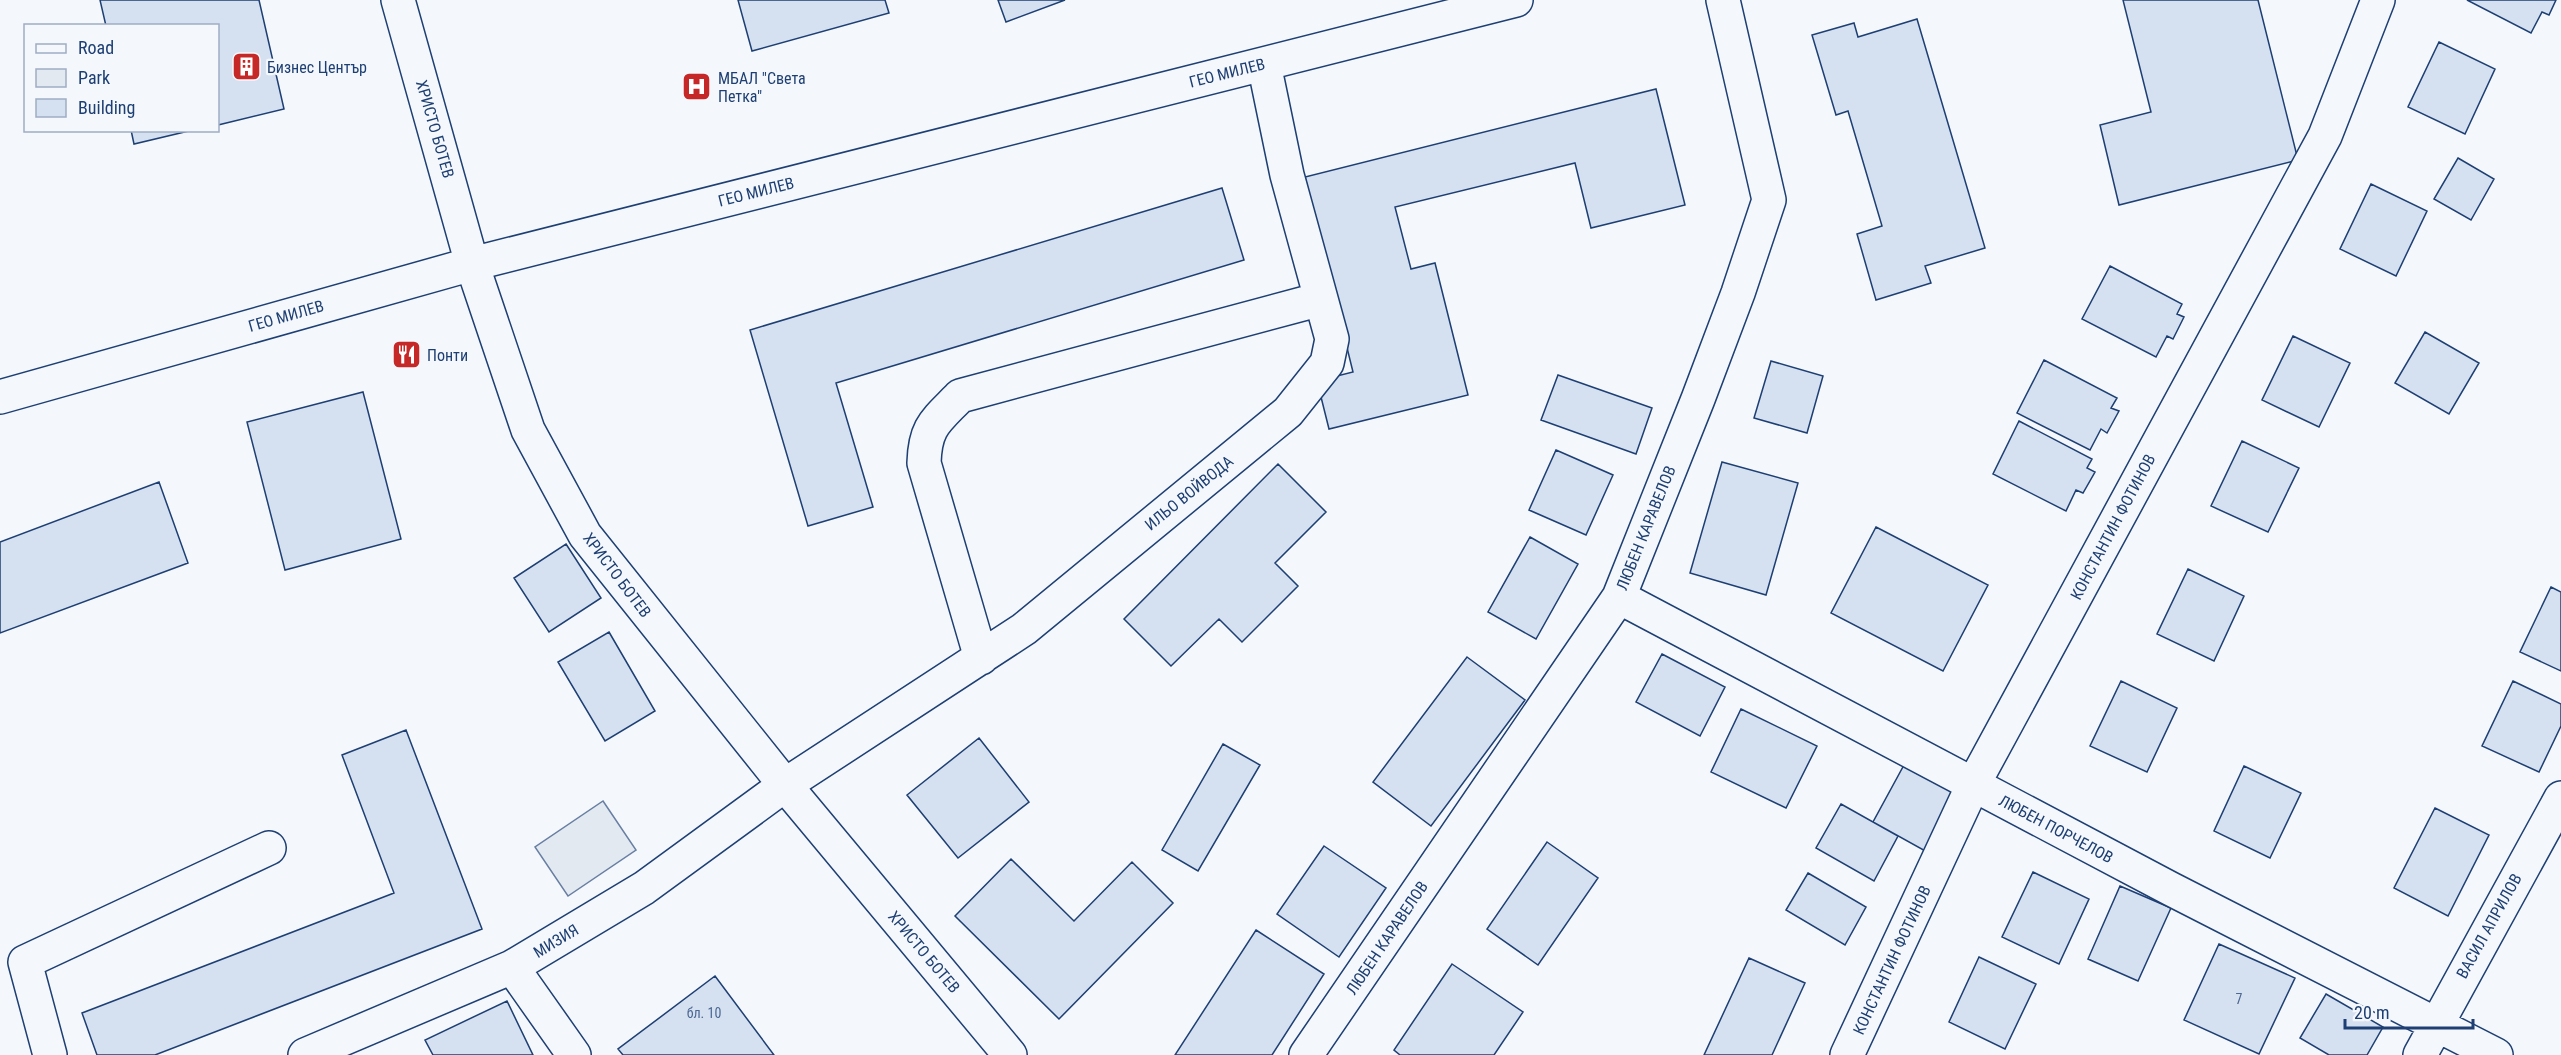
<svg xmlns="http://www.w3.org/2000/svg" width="2561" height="1055" viewBox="0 0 2561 1055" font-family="'Roboto Condensed',sans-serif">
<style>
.green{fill:#e3e9f0;stroke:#687fa3;stroke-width:1.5}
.building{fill:#d5e0f0;stroke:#1d3f73;stroke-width:1.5}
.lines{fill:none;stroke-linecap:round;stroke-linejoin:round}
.minor-casing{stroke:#1d3f73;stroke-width:36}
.minor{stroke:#f4f7fb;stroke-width:33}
.labels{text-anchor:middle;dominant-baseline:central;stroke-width:4.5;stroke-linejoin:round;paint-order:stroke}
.number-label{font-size:14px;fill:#4b6792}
.poi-label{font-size:16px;fill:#1d3f73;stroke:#f4f7fb;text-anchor:start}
.street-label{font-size:16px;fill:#1d3f73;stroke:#f4f7fb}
</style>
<rect width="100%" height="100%" fill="#f4f7fb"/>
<path class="green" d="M603 801 636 850 568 896 535 847Z"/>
<path class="building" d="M100 0H259L284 109 218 125V26H106Z
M738 0H885L889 13 752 51Z
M998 0H1065L1006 22Z
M2123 0H2258L2298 160 2119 205 2100 125 2151 112Z
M2467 0H2556L2549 15 2542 12 2531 33Z
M1917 19 1985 248 1925 266 1931 283 1876 300 1857 234 1882 226 1848 111 1836 115 1812 35 1854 23 1858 37Z
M2439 42 2495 69 2465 134 2408 107Z
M1656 89 1685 205 1591 228 1575 163 1395 207 1411 269 1435 263 1468 395 1329 429 1317 381 1353 372 1305 177Z
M131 130H193L134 144Z
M2458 158 2494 179 2471 220 2434 199Z
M2371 184 2427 211 2396 276 2340 249Z
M1222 188 1244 260 836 383 873 507 808 526 750 330Z
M2110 266 2182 304 2177 314 2184 317 2173 339 2167 336 2156 357 2082 319Z
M2425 332 2479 363 2449 414 2395 383Z
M2293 336 2350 363 2319 427 2262 400Z
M2044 360 2117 398 2111 408 2119 411 2107 433 2101 429 2090 450 2017 413Z
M1771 361 1823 376 1807 433 1754 418Z
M1558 375 1652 408 1636 454 1541 420Z
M363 392 401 539 285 570 247 422Z
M2019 421 2092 459 2087 468 2095 472 2083 493 2076 490 2066 511 1993 474Z
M2242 441 2299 468 2268 532 2211 506Z
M1556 450 1613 475 1586 535 1529 510Z
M1722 462 1798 483 1766 595 1690 573Z
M1278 464 1326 512 1275 563 1298 586 1242 642 1219 619 1171 666 1124 619Z
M159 482 188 563 0 633V542Z
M1876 527 1988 585 1943 671 1831 613Z
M1530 537 1578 564 1536 639 1488 612Z
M566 544 601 598 549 632 514 578Z
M2188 569 2244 596 2214 661 2157 634Z
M2551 587 2561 592V671L2520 652Z
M609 632 655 711 605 741 558 662Z
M1662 654 1725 687 1700 736 1636 702Z
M1467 657 1525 700 1431 826 1373 782Z
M2121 681 2177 708 2147 772 2090 746Z
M2513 681 2561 704V726L2539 772 2482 746Z
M1741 709 1817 746 1786 808 1711 772Z
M406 730 482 929 155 1055H97L82 1013 394 893 342 755Z
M979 738 1029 802 958 858 907 795Z
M1223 744 1260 765 1198 871 1162 850Z
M1904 765 1958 795 1927 852 1873 822Z
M2244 766 2301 793 2270 858 2214 831Z
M1841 804 1898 836 1874 881 1816 848Z
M2435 808 2489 835 2448 916 2394 888Z
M1547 842 1598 878 1538 965 1487 929Z
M1324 846 1386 888 1339 957 1277 914Z
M1011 859 1074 921 1132 862 1173 903 1059 1019 955 916Z
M2033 872 2089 899 2059 964 2002 937Z
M1808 873 1866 907 1845 945 1786 910Z
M2120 886 2171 908 2138 981 2088 959Z
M1256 930 1324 974 1272 1055H1175Z
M2219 944 2295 978 2259 1054 2184 1020Z
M1979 957 2036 984 2005 1049 1949 1022Z
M1749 958 1805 983 1772 1055H1704Z
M1452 964 1523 1012 1494 1055H1400L1394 1050Z
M715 976 774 1055H623L618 1049Z
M2326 994 2383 1027 2367 1055H2329L2300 1038Z
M507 1001 533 1055H433L425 1040Z"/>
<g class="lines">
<defs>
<path id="minor" d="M398 0 472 264 528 430 585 535 785 785 1010 1055
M0 397 472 264 1516 0
M1619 597 2171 889 2496 1055
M981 658 924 463C925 426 936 421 960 396L1321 299
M512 967 574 1055
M50 1055 25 962 269 848
M305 1055 512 967 644 888 785 785 1024 629 1288 412 1327 363 1332 339 1287 175 1264 64
M1306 1055 1619 597 1698 399 1738 293 1769 200 1723 0
M1847 1055 1973 785 2325 136 2378 0
M2420 1055 2561 798"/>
</defs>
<use href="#minor" class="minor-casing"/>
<use href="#minor" class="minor"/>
</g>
<defs>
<symbol id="building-square" viewBox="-11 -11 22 22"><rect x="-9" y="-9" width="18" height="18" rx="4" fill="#c62828" stroke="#f4f7fb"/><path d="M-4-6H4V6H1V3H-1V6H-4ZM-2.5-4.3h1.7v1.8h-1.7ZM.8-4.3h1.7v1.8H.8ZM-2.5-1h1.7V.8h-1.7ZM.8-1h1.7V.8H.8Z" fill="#fff"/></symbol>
<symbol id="hospital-square" viewBox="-11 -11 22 22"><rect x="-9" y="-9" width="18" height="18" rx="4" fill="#c62828" stroke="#f4f7fb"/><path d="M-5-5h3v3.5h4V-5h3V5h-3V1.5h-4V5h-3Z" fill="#fff"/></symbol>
<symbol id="restaurant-square" viewBox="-11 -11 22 22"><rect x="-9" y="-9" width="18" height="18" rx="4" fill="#c62828" stroke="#f4f7fb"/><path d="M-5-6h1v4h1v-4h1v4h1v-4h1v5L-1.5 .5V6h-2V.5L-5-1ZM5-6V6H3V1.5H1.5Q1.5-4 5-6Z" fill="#fff"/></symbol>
</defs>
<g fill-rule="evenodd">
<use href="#building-square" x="230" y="50" width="33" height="33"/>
<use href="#hospital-square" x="680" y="70" width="33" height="33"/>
<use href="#restaurant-square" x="390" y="338" width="33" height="33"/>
</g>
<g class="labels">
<g class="number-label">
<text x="2239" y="999">7</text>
<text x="704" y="1013">бл. 10</text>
</g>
<g class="poi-label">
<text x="267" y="67">Бизнес Център</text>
<text x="718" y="78">МБАЛ "Света<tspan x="718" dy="18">Петка"</tspan></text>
<text x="427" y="355">Понти</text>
</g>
<g class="street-label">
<text transform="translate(1227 73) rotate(-14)">ГЕО МИЛЕВ</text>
<text transform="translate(435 129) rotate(74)">ХРИСТО БОТЕВ</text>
<text transform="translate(756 192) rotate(-14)">ГЕО МИЛЕВ</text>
<text transform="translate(286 316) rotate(-16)">ГЕО МИЛЕВ</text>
<text transform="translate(1189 493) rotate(-39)">ИЛЬО ВОЙВОДА</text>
<text transform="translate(2113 527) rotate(-62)">КОНСТАНТИН ФОТИНОВ</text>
<text transform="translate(1646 528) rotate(-68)">ЛЮБЕН КАРАВЕЛОВ</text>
<text transform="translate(617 575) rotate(53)">ХРИСТО БОТЕВ</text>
<text transform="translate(2056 829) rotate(28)">ЛЮБЕН ПОРЧЕЛОВ</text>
<text transform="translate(2489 926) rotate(-61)">ВАСИЛ АПРИЛОВ</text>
<text transform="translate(1387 938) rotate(-56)">ЛЮБЕН КАРАВЕЛОВ</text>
<text transform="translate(556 941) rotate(-31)">МИЗИЯ</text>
<text transform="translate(924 952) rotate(50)">ХРИСТО БОТЕВ</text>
<text transform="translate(1892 960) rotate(-65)">КОНСТАНТИН ФОТИНОВ</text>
</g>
</g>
<rect x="24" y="24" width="195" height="108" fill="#f4f7fb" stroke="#9eadc5" stroke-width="1.5"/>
<rect x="36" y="44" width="30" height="9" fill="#f4f7fb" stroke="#9eadc5" stroke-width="1.5"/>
<text x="78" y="54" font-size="18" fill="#1d3f73">Road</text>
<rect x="36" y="69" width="30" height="18" fill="#e3e9f0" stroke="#9eadc5" stroke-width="1.5"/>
<text x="78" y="84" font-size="18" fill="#1d3f73">Park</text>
<rect x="36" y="99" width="30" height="18" fill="#d5e0f0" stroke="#9eadc5" stroke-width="1.5"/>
<text x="78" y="114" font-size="18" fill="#1d3f73">Building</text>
<path d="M2345 1019v9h128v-9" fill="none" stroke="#1d3f73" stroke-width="3"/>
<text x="2354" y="1019" font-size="18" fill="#1d3f73" stroke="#f4f7fb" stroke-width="4.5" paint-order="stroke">20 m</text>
</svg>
